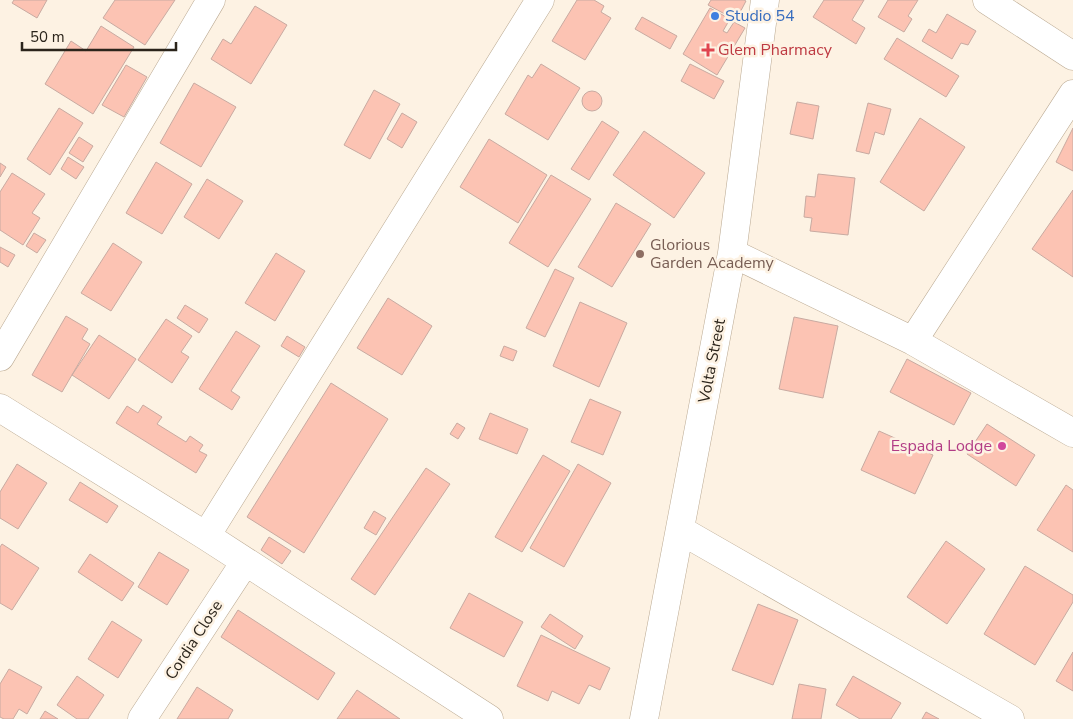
<svg xmlns="http://www.w3.org/2000/svg" width="1073" height="719" viewBox="0 0 1073 719" font-family="'Nunito Sans',sans-serif">
<style>
.building{fill:#fcc3b3;stroke:#c8aaa1}
.lines{fill:none;stroke-linecap:round;stroke-linejoin:round}
.minor-casing{stroke:#bbaa93;stroke-width:29}
.minor{stroke:#fff;stroke-width:28}
.shop-dot{fill:#3f7fe0;stroke:#fdf2e3;stroke-width:2}
.health-dot{fill:#e0444e;stroke:#fdf2e3;stroke-width:2}
.education-dot{fill:#8d6e63;stroke:#fdf2e3;stroke-width:2}
.hotel-dot{fill:#d1479c;stroke:#fdf2e3;stroke-width:2}
.labels{text-anchor:middle;dominant-baseline:central;stroke-width:5;stroke-linejoin:round;paint-order:stroke}
.shop-label{font-size:16px;fill:#366cbe;stroke:#fdf2e3;text-anchor:start}
.health-label{font-size:16px;fill:#be3a42;stroke:#fdf2e3;text-anchor:start}
.education-label{font-size:16px;fill:#785e54;stroke:#fdf2e3;text-anchor:start}
.street-label{font-size:16px;fill:#2b241b;stroke:#fdf2e3}
.hotel-label{font-size:16px;fill:#b23c85;stroke:#fdf2e3;text-anchor:end}
</style>
<rect width="100%" height="100%" fill="#fdf2e3"/>
<path class="building" d="M14 0H47L37 18 12 3Z
M115 0H175L145 45 103 18Z
M577 0H594L604 6 601 12 611 18 585 60 552 41Z
M711 0H744L746 1 736 20 708 5Z
M824 0H864L852 20 865 28 856 44 813 17Z
M888 0H918L908 16 912 19 904 32 878 17Z
M255 6 287 25 251 84 211 59 223 39 231 44Z
M710 8 730 19 723 31 727 33 734 22 745 28 717 75 683 54Z
M947 14 976 31 968 45 961 43 952 59 922 41 929 29 936 33Z
M642 17 677 36 670 49 635 29Z
M101 26 134 47 93 114 45 84 71 41 86 51Z
M897 38 959 76 946 97 884 59Z
M541 64 580 88 548 140 505 114 528 75 532 78Z
M690 64 724 81 714 99 681 81Z
M126 65 147 77 124 117 102 105Z
M194 83 236 107 201 167 160 143Z
M374 90 400 104 370 159 344 145Z
M582 101a10 10 0 1 1 20 0a10 10 0 1 1-20 0Z
M797 102 819 106 813 139 790 134Z
M868 103 891 109 884 135 875 132 869 154 856 151Z
M59 108 83 123 50 175 27 159Z
M402 113 417 122 402 148 387 139Z
M920 118 965 147 924 211 880 182Z
M602 121 619 132 589 180 571 169Z
M1073 128V171L1056 162Z
M644 131 705 173 674 218 613 175Z
M79 137 93 146 83 162 69 153Z
M489 139 547 175 518 223 460 187Z
M68 157 84 167 76 179 61 169Z
M156 162 192 184 162 234 126 213Z
M0 163 6 167 0 177Z
M12 173 45 194 32 213 40 218 23 245 0 230V192Z
M818 174 855 178 848 235 810 231 812 218 804 217 806 196 815 197Z
M551 175 591 199 548 267 509 243Z
M207 179 243 201 219 239 184 217Z
M1073 190V277L1032 249Z
M616 203 651 224 612 287 578 267Z
M34 233 46 240 37 253 26 246Z
M113 243 142 262 111 311 81 293Z
M0 247 15 255 8 267 0 262Z
M276 253 305 271 275 321 245 303Z
M555 269 574 278 545 337 526 328Z
M388 298 432 326 402 375 357 348Z
M580 302 627 323 599 387 553 366Z
M185 305 208 319 199 333 177 318Z
M66 316 88 329 82 339 90 344 62 392 32 375Z
M794 317 838 326 823 398 779 389Z
M166 319 192 336 181 352 189 357 172 383 138 360Z
M236 331 260 346 231 391 240 397 232 410 199 389Z
M99 335 136 359 109 399 72 375Z
M287 336 305 347 299 357 281 346Z
M504 346 517 351 513 361 500 356Z
M907 359 971 393 954 425 890 392Z
M331 383 388 419 304 553 247 517Z
M590 399 621 412 603 455 571 442Z
M143 405 162 417 157 424 186 442 190 436 203 445 199 451 207 455 196 473 116 423 127 406 138 413Z
M490 413 528 429 517 454 479 439Z
M457 423 465 428 458 439 450 434Z
M987 424 1035 455 1016 486 967 454Z
M879 431 933 455 915 494 861 470Z
M543 455 570 471 522 552 495 537Z
M17 464 47 483 18 529 0 518V492Z
M578 464 611 483 564 567 530 548Z
M426 468 450 484 375 595 351 579Z
M80 482 118 506 107 523 69 500Z
M1066 485 1073 490V552L1037 530Z
M374 511 386 518 376 535 364 528Z
M269 537 291 551 282 564 261 550Z
M946 541 985 569 947 624 907 597Z
M2 544 39 568 12 610 0 603V547Z
M159 552 189 570 167 605 138 587Z
M90 554 134 583 122 601 78 572Z
M1025 566 1073 595V602L1035 665 984 634Z
M469 593 523 622 504 657 450 628Z
M758 604 798 620 773 685 732 670Z
M238 610 335 673 318 700 221 637Z
M550 614 583 636 575 649 541 627Z
M112 621 142 640 118 678 88 659Z
M541 635 610 668 600 690 589 685 579 704 552 691 548 701 517 686Z
M1073 652V691L1056 681Z
M9 669 42 687 27 714 19 709 13 719H4L0 717V684Z
M77 676 104 695 88 719H77L57 705Z
M853 676 901 703 891 719H860L836 705Z
M799 684 826 689 821 719H792Z
M197 687 233 710 228 719H177Z
M357 690 400 719H337Z
M45 711 58 719H40Z
M926 712 939 719H922Z"/>
<g class="lines">
<defs>
<path id="minor" d="M987 0 1073 56
M732 253 913 341 1073 433
M913 341 1073 94
M0 357 211 0
M0 408 206 536 489 719
M680 530 1010 719
M206 536 540 0
M142 719 245 562
M644 719 732 253 765 0"/>
</defs>
<use href="#minor" class="minor-casing"/>
<use href="#minor" class="minor"/>
</g>
<circle class="shop-dot" cx="715" cy="16" r="5"/>
<path class="health-dot" d="M705.5 42.5h5v5h5v5h-5v5h-5v-5h-5v-5h5z"/>
<circle class="education-dot" cx="640" cy="254" r="5"/>
<circle class="hotel-dot" cx="1002" cy="446" r="5"/>
<g class="labels">
<g class="shop-label">
<text x="725" y="16">Studio 54</text>
</g>
<g class="health-label">
<text x="718" y="50">Glem Pharmacy</text>
</g>
<g class="education-label">
<text x="650" y="245">Glorious<tspan x="650" dy="18">Garden Academy</tspan></text>
</g>
<g class="street-label">
<text transform="translate(712 361) rotate(-79)">Volta Street</text>
<text transform="translate(194 640) rotate(-57)">Cordia Close</text>
</g>
<g class="hotel-label">
<text x="992" y="446">Espada Lodge</text>
</g>
</g>
<path d="M22 42v8h154v-8" fill="none" stroke="#2b241b" stroke-width="2.5"/>
<text x="30" y="42" font-size="15" fill="#2b241b" stroke="#fdf2e3" stroke-width="4" paint-order="stroke">50 m</text>
</svg>
